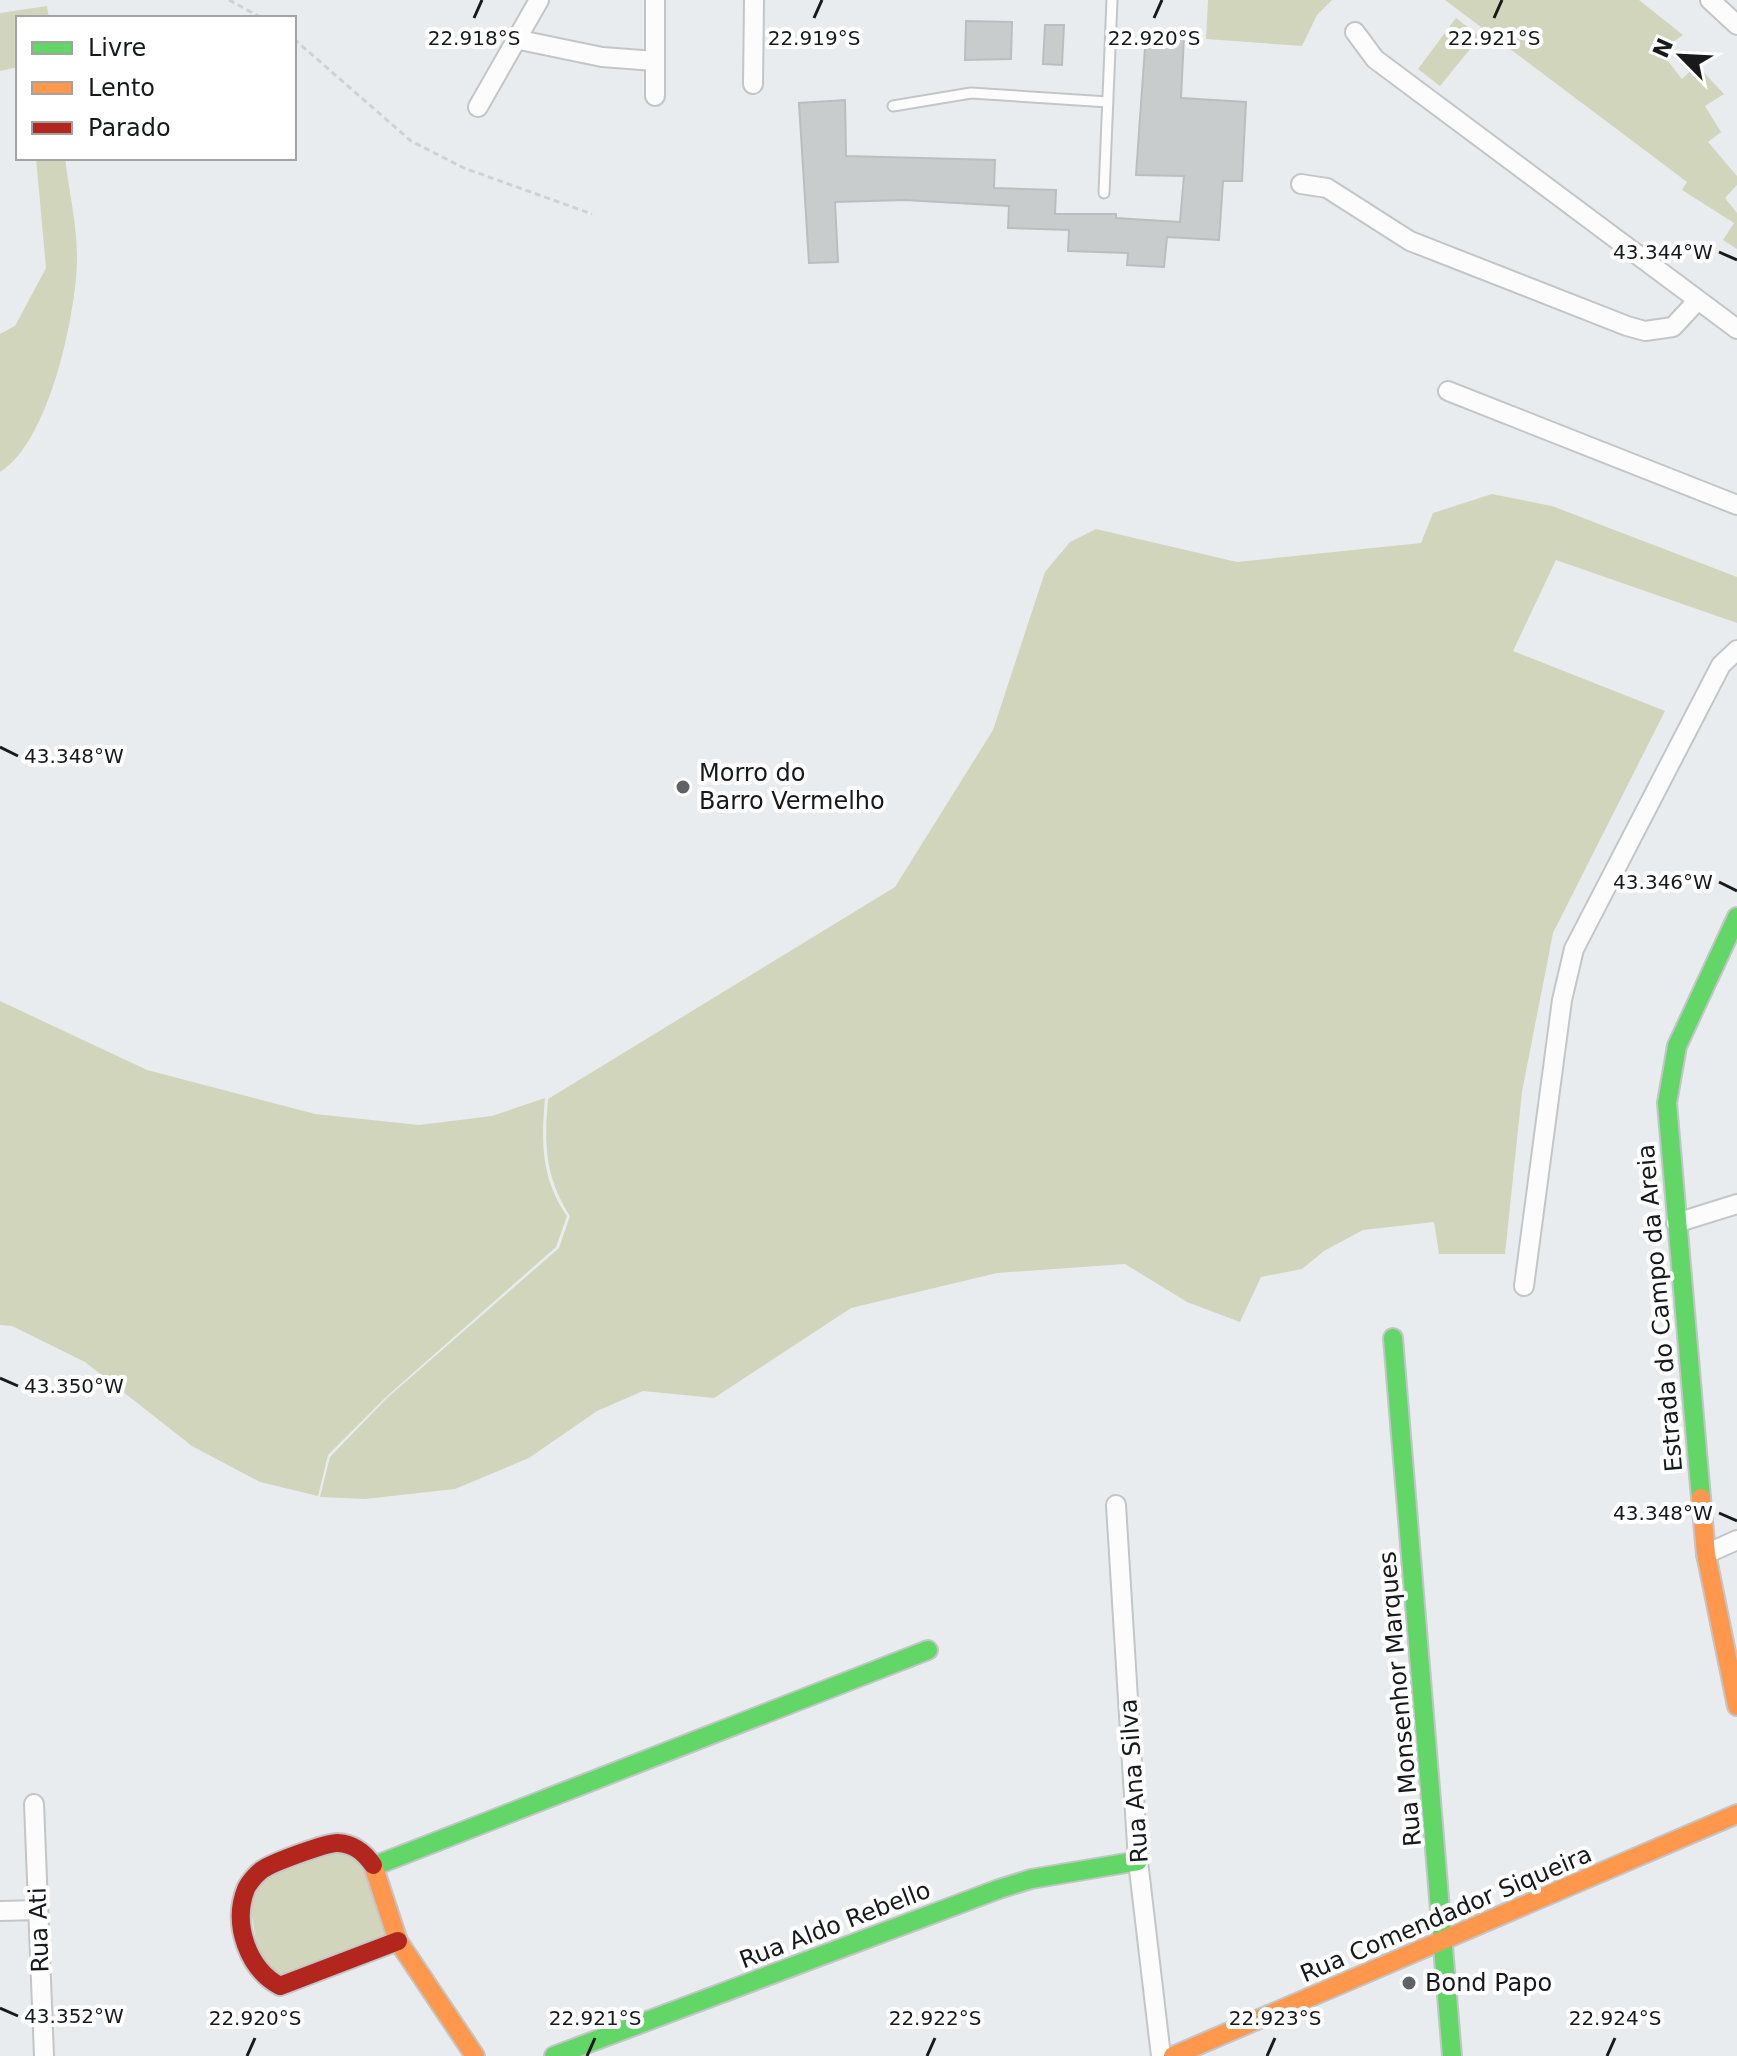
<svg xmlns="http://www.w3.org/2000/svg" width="1737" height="2056" viewBox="0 0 1737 2056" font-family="'DejaVu Sans',sans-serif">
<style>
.green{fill:#d1d5bc}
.building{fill:#c9cccd;stroke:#bbbdbf;stroke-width:2}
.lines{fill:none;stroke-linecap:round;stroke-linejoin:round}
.lane-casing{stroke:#c3c6c7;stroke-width:13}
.street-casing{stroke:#c3c6c7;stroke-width:22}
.fast-casing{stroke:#c3c6c7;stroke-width:22}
.slow-casing{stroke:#c3c6c7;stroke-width:22}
.jam-casing{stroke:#c3c6c7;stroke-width:22}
.path{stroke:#d0d1d1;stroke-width:3;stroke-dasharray:6 4;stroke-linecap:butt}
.lane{stroke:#fcfcfd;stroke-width:9}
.street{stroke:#fcfcfd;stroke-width:18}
.fast{stroke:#63d668;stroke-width:18}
.slow{stroke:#ff974d;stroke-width:18}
.jam{stroke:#b3261e;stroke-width:18}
.ticks{fill:none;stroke:#17191b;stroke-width:3}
.poi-dot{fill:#606365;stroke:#fff;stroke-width:3}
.labels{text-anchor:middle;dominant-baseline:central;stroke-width:8;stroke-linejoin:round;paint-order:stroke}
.poi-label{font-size:24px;fill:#17191b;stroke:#fff;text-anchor:start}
.street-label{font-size:24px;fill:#17191b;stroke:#fff}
.ticks-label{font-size:20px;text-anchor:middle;fill:#17191b;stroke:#fff;stroke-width:8;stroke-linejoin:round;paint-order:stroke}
</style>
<rect width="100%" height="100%" fill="#e9ecef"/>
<path class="green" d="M1208 0H1332L1317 15 1302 46 1206 39Z
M1445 0H1639L1683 35 1660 51 1682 79 1697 65 1724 94 1705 106 1721 132 1708 142 1737 176V185L1725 198 1737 213V249L1723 240 1734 223 1682 190 1687 182Z
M47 6 49 18H18V67L0 71V13Z
M1456 18 1480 37 1440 86 1418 69Z
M36 158H65C69 192 78 229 77 263 75 318 49 442 0 472V334L15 326 46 268Z
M1492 494 1552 506 1737 577V623L1556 560 1513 651 1665 711 1553 933 1522 1092 1505 1254H1439L1434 1222 1363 1230 1324 1251 1302 1269 1261 1277 1240 1322 1187 1302 1125 1264 997 1273 851 1308 714 1398 643 1391 597 1411 529 1458 455 1489 365 1499 320 1497 330 1457 387 1398 559 1248 570 1216C545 1177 544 1144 548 1099L895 887 993 730 1045 572 1070 542 1096 529 1237 562 1421 543 1433 513Z
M0 1001 147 1070 315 1114 419 1125 492 1116 545 1098C541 1143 541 1178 567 1216L556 1247 386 1397 328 1455 318 1496 260 1482 192 1446 85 1362 12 1326 0 1325Z
M340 1850 357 1855 395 1937 285 1982 261 1975 248 1890 255 1881Z"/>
<path class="building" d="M966 21 1012 22 1011 59 965 60Z
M1045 25H1064L1062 65 1043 64Z
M1146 33 1184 36 1181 98 1246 102 1242 181H1223L1219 240 1167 237 1164 267 1127 265 1128 253 1068 251 1069 230 1008 228 1009 206 905 200 835 202 838 262 809 263 799 103 845 100 846 156 995 160 994 188 1056 190 1055 214H1116V218L1180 222 1184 176 1136 175Z"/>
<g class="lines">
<defs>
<path id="lane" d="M893 106 971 93 1108 102
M1104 193 1112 0"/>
<path id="street" d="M1710 0 1737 25
M1355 32 1375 59 1737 329
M515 39 602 57 655 61
M753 84 754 0
M655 96V0
M478 107 539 0
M1301 184 1327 188 1410 241 1627 326 1645 331 1673 327 1698 300
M1448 391 1737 505
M1676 1223 1737 1204
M1524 1286 1562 1000 1574 949 1721 665 1737 650
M1116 1505 1138 1861 1161 2056
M1706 1554 1737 1540
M34 1804 44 2056
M0 1911 38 1910"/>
<path id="fast" d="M1393 1338 1452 2056
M1701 1498 1667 1103 1677 1046 1737 917
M374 1866 928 1650
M554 2056 999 1889 1031 1879 1138 1861"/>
<path id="slow" d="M1701 1498 1706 1554 1737 1706
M373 1865 398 1941 475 2056
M1173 2056 1737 1814"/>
<path id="jam" d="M373 1865C364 1852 354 1844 338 1843 328 1842 271 1863 262 1870 257 1873 248 1884 246 1889 232 1924 248 1969 280 1986L398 1941"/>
</defs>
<use href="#lane" class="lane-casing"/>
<use href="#street" class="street-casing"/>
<use href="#fast" class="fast-casing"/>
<use href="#slow" class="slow-casing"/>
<use href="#jam" class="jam-casing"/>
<path class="path" d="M229 0 262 18
M294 39 411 141 464 168 592 214"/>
<use href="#lane" class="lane"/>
<use href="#street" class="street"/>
<use href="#fast" class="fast"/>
<use href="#slow" class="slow"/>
<use href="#jam" class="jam"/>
</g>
<path class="ticks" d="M474 18 482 0M814 18 822 0M1154 18 1162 0M1494 18 1502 0M1719 252 1737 260M0 747 18 756M1719 882 1737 891M0 1378 18 1386M1719 1513 1737 1521M0 2008 18 2016M247 2056 255 2038M587 2056 595 2038M927 2056 935 2038M1267 2056 1275 2038M1607 2056 1615 2038"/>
<g class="poi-dot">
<circle cx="683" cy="787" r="8"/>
<circle cx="1409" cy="1983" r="8"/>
</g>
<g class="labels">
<g class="poi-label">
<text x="699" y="773">Morro do<tspan x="699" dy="28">Barro Vermelho</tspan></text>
<text x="1425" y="1983">Bond Papo</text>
</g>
<g class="street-label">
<text transform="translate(1660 1308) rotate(-95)">Estrada do Campo da Areia</text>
<text transform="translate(1400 1699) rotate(-95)">Rua Monsenhor Marques</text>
<text transform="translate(1134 1781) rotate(-94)">Rua Ana Silva</text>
<text transform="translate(1446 1914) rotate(-23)">Rua Comendador Siqueira</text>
<text transform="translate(835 1925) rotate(-21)">Rua Aldo Rebello</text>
<text transform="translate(39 1930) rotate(-92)">Rua Ati</text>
</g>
</g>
<g class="ticks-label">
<text x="474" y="45">22.918°S</text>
<text x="1154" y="45">22.920°S</text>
<text x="1494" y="45">22.921°S</text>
<text x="814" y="45">22.919°S</text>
<text x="1663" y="259">43.344°W</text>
<text x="74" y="763">43.348°W</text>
<text x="1663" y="889">43.346°W</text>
<text x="74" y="1393">43.350°W</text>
<text x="1663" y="1520">43.348°W</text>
<text x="74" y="2023">43.352°W</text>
<text x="255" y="2025">22.920°S</text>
<text x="595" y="2025">22.921°S</text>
<text x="935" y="2025">22.922°S</text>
<text x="1275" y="2025">22.923°S</text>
<text x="1615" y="2025">22.924°S</text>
</g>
<rect x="16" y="16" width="280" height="144" fill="#ffffff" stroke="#a2a3a4" stroke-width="2"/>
<rect x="32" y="42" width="40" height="12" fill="#63d668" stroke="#a2a3a4" stroke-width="2"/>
<text x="88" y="56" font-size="24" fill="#17191b">Livre</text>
<rect x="32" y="82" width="40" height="12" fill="#ff974d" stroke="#a2a3a4" stroke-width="2"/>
<text x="88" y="96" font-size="24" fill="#17191b">Lento</text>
<rect x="32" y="122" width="40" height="12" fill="#b3261e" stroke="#a2a3a4" stroke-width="2"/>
<text x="88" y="136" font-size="24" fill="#17191b">Parado</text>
<g transform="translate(1681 56) rotate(294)" stroke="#ffffff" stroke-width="6" paint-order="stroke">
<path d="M0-6L14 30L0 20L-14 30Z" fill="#17191b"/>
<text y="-12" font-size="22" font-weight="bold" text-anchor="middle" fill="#17191b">N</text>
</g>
</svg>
